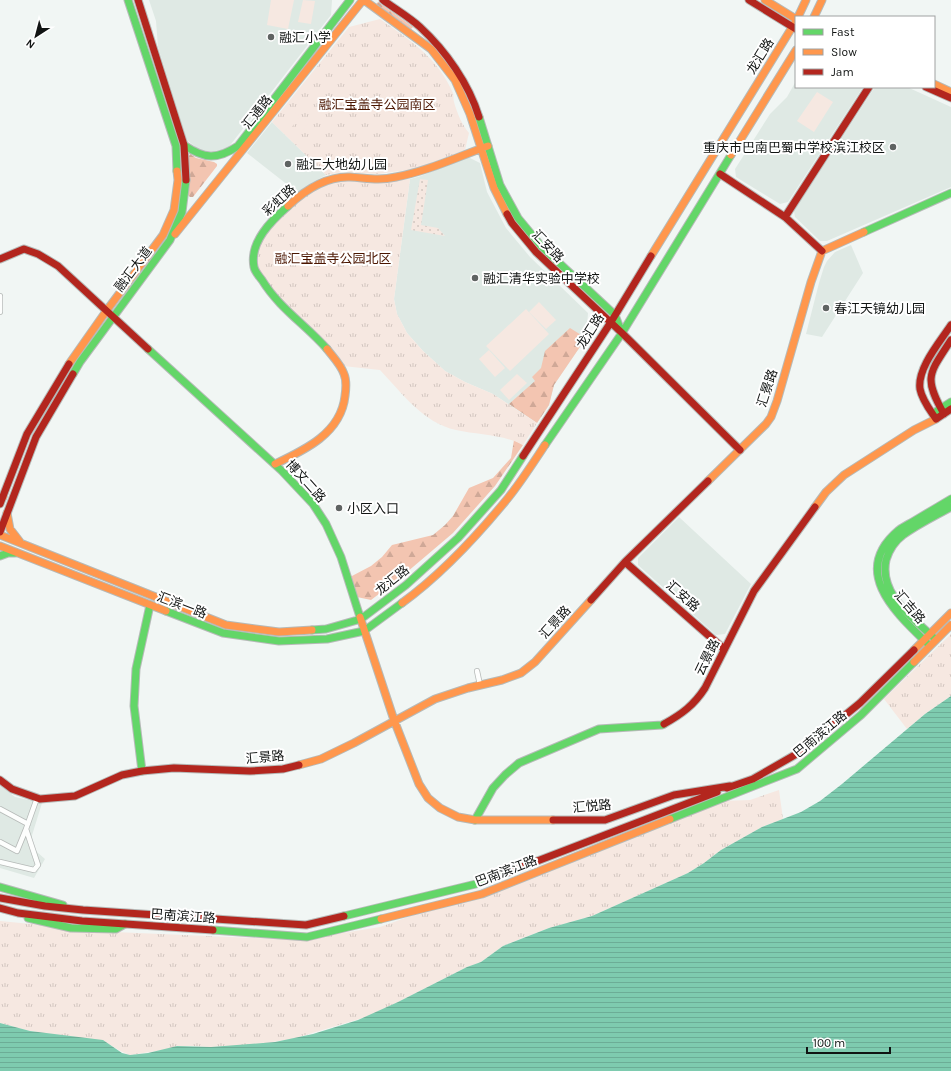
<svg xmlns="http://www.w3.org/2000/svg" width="951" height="1071" viewBox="0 0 951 1071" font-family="Karla,'Noto Sans SC',sans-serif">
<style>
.built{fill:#dfe9e4}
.grass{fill:url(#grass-dots)}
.forest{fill:url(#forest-firs)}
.park{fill:url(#park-tufts)}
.pitch{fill:#f6e8e1}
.water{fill:url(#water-rules)}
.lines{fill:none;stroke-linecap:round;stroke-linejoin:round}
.street-casing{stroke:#b6bab8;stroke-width:6}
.fast-casing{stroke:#b6bab8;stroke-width:9}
.slow-casing{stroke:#b6bab8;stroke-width:9}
.jam-casing{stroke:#b6bab8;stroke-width:9}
.street{stroke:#fdfefd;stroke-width:4.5}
.fast{stroke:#63d668;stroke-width:7}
.slow{stroke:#ff974d;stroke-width:7}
.jam{stroke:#b3261e;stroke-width:7}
.poi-dot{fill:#5f6362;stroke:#fff;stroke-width:1.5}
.labels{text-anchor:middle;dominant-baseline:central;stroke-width:4;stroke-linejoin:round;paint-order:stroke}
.poi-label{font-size:13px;fill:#111413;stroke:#fff;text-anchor:start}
.street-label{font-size:13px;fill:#111413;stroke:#fff}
.park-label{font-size:13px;fill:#4b1600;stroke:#fff}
</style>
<defs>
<pattern id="grass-dots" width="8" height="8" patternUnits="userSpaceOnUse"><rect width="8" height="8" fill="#f6e8e1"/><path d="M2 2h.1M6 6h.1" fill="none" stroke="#d2c6c0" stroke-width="1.8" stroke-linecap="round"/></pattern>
<pattern id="forest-firs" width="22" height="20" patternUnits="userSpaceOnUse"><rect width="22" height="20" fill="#f3c5b1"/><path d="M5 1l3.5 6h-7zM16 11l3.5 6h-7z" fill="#cfa897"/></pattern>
<pattern id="park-tufts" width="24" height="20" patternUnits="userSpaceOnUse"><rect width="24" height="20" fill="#f6e8e1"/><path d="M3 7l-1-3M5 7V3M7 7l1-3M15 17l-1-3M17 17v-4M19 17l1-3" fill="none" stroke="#d2c6c0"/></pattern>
<pattern id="water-rules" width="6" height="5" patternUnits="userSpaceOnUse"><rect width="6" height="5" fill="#7ecbaf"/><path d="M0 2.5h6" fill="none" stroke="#6cad96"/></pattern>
</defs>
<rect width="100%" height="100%" fill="#f1f6f4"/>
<path class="built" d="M149 0H332L331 15 228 148 215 152 199 150 187 140 158 47 156 21Z
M796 81V87H863L788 202 780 204 736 177 735 169 770 114 787 97Z
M875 87H907L951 107V187L827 241H820L795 217 794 211Z
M272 122 326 175 311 183 298 193 247 153Z
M468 157 480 163 487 192 506 228 530 257 588 313 586 338 554 385 549 405 537 423 493 394 465 382 445 371 423 351 407 333 397 314 394 299 410 179 421 176Z
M851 245 863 273 822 337 806 334 819 283 824 267 827 261 835 252Z
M679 517 751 584 725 634 716 635 638 565V558Z
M0 785 15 797 42 803 29 845 45 859 34 878 0 868Z"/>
<path class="grass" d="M420 179 428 180 421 225 438 228 445 236 411 230Z"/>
<path class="forest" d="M378 2 413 27 411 29 376 4Z
M190 154 196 158 214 162 217 164V166L193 197H190L187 194 189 181 188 157Z
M570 328 586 338 554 385 549 405 537 423 509 404 535 381 532 377 541 368 545 351Z
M514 440 523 445 495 486 453 533 400 578 371 600 357 597 350 577 371 566 382 557 392 545 433 535 445 525 453 516 469 488 493 478 511 458Z"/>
<path class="park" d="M380 19C410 40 438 58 453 93 454 97 453 99 454 102 457 113 462 125 469 133L465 150 415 169 378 174 343 172 326 175 272 122 349 27Z
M410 179 394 299 397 314 407 333 423 351 445 371 465 382 493 394 537 423 523 445C502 434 478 435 456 430 423 423 402 393 380 370L343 366 267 286 257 268 258 246 272 224 293 205 315 189 328 182 343 180 378 183Z
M951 634V696L925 714 907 729 884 699Z
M779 790 783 819 762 827 748 835 721 850 704 863 688 873 592 916 549 928 520 939 503 946 481 962 467 967 398 1002 366 1017 292 1039 253 1045 211 1047 190 1046 130 1055C112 1049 109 1039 87 1039L30 1031 0 1023V921L115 932 253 938 306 939 380 927 489 888 722 801 750 800Z"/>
<path class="pitch" d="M271 0H294L288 29 267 25Z
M303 0 315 1 311 24 298 22Z
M817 92 833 102 814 132 797 121Z
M294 112 300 116 291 128 285 123Z
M303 119 308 123 299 135 293 130Z
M539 302 556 320 546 329 529 312Z
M526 309 549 334 510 371 486 346Z
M489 350 505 368 495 377 479 359Z
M517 374 527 383 509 400 500 390Z"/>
<path class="water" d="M951 696V1071H0V1023L30 1031 103 1040 122 1053 130 1055 148 1053 177 1046 211 1047 275 1042 313 1034 358 1020 398 1002 467 967 481 962 503 946 549 928 592 916 688 873 704 863 721 850 762 827 801 812 820 801 842 784 925 714Z"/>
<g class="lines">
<defs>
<path id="street" d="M0 296V312
M477 671 480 685
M0 809 28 824
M0 842 17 851 26 829
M0 862 34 870 38 865 26 829 37 798"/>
<path id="fast" d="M128 0 176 146 177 171
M479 117 500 185 518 218 542 247 615 315 621 331
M184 145C204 159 217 160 238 146L350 0
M288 206C272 220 249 242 254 267 255 272 259 276 262 280 279 308 306 325 327 349
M864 232 951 193
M148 349 282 471 313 504 326 524 341 557 360 617
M73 374 80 362 170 240 182 212 186 180
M937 411 951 402
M545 445 622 333 731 155
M0 556 8 553H15
M166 611 223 633 279 641 327 639 364 631 402 603
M312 630 326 629 361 619 406 585 458 538 501 490 523 456
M933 637C911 616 879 594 886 560 889 550 895 541 903 535 918 524 935 516 951 507
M927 643C895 612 850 571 899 530 903 527 909 524 914 521 926 514 939 506 951 499
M142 771 134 706 136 669 150 605
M670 819 797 769 861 715 914 662
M475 820 493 788 505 775 519 763 599 729 662 725 664 724
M0 887 63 905
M344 916 480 883 506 873
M28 918 71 928 116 929 125 924
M213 930 307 937 381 919"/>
<path id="slow" d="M364 0 431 49 455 80 470 114 494 188 507 214
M765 0 796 19
M798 17 806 0
M814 17 822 0
M934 84 951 92
M731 155 796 50
M288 206C305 190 326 176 350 177 367 178 378 181 396 177 428 171 457 157 488 146
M175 234 363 0
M651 256 796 21
M69 364 107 310 163 235 174 210 178 180 177 171
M275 464C305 450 341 433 345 396 346 389 347 381 344 374 341 365 333 357 327 349
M708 481 766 424 771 417 777 401 811 282 822 251 864 232
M0 500 3 497
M815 507 826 492 844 475 914 430 936 419
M7 513 10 529 20 542
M0 535 226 625 279 632 312 630
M0 546 166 611
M402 603C442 574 477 536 508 498 521 482 533 463 545 445
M360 617 394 720 419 784 428 798 440 808 458 817 475 820H553
M914 650 951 613
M914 662 951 625
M299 765 321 759 354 743 435 699 468 688 502 680 521 673 535 662 591 600
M381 919 482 894 670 819"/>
<path id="jam" d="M138 0 184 145 186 180
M383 0C395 9 409 17 420 27 446 51 469 84 479 117
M749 0 796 29
M926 87 951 98
M720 174 785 217 822 251
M507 214 512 223 536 252 622 333 740 450
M785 217 869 87
M0 259 24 249 38 254 58 266 148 349
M951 325C940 342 917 368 920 389 922 400 930 410 936 419L951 409
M944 414C923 377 929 374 951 340
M523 456 611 322 651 256
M0 504 27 434 69 364
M0 532 36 437 73 374
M625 562 724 649
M591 600 625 562 708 481
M664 724C682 714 694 705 705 688L754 591 815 507
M0 780 12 789 40 799 75 796 122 775 142 771 174 768 250 771 283 769 299 765
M727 788 753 779 800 752 860 703 914 650
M553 820H605L674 795 730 786
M506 873 717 792
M0 898 45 906 83 910 306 925 344 916
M0 908 18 913 82 921 213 930"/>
</defs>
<use href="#street" class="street-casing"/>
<use href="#fast" class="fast-casing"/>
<use href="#slow" class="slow-casing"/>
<use href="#jam" class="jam-casing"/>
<use href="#street" class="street"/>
<use href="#fast" class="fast"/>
<use href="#slow" class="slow"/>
<use href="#jam" class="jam"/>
</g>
<g class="poi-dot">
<circle cx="271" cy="37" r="4"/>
<circle cx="893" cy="147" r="4"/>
<circle cx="288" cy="164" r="4"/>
<circle cx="475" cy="278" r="4"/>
<circle cx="826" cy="308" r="4"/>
<circle cx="339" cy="508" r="4"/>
</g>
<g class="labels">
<g class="poi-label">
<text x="279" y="37">融汇小学</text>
<text x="885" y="147" text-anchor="end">重庆市巴南巴蜀中学校滨江校区</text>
<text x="296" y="164">融汇大地幼儿园</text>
<text x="483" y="278">融汇清华实验中学校</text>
<text x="834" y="308">春江天镜幼儿园</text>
<text x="347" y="508">小区入口</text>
</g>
<g class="street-label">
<text transform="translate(760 56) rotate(-58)">龙汇路</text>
<text transform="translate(257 112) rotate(-51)">汇通路</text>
<text transform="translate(279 200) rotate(-42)">彩虹路</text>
<text transform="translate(548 246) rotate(46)">汇安路</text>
<text transform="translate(133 269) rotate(-53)">融汇大道</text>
<text transform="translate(590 331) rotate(-57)">龙汇路</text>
<text transform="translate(767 388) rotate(-72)">汇景路</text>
<text transform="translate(306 481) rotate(48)">博文二路</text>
<text transform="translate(392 580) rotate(-39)">龙汇路</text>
<text transform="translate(683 596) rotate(41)">汇安路</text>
<text transform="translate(182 605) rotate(21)">汇滨一路</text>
<text transform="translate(910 607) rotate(49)">汇吉路</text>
<text transform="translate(555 622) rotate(-48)">汇景路</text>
<text transform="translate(707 657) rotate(-64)">云景路</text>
<text transform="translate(820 734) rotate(-40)">巴南滨江路</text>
<text transform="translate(265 757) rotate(-5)">汇景路</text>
<text transform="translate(592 806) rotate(-5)">汇悦路</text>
<text transform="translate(506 871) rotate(-21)">巴南滨江路</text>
<text transform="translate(183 916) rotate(4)">巴南滨江路</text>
</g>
<g class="park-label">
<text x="377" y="104">融汇宝盖寺公园南区</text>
<text x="333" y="258">融汇宝盖寺公园北区</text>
</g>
</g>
<rect x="795" y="16" width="140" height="72" fill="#ffffff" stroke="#a0a1a1"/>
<rect x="803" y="29" width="20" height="6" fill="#63d668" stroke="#a0a1a1"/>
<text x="831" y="36" font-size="12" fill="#111413">Fast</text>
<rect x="803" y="49" width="20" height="6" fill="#ff974d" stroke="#a0a1a1"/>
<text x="831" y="56" font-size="12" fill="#111413">Slow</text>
<rect x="803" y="69" width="20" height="6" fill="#b3261e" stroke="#a0a1a1"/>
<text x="831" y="76" font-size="12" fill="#111413">Jam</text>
<g transform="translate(36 36) rotate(216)" stroke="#ffffff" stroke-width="3" paint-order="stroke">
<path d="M0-3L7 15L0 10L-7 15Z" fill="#111413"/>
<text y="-6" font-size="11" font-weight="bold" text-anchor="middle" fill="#111413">N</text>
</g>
<path d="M807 1047v6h83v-6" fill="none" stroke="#111413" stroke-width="2"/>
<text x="813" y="1047" font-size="12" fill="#111413" stroke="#ffffff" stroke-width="3" paint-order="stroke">100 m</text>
</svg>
